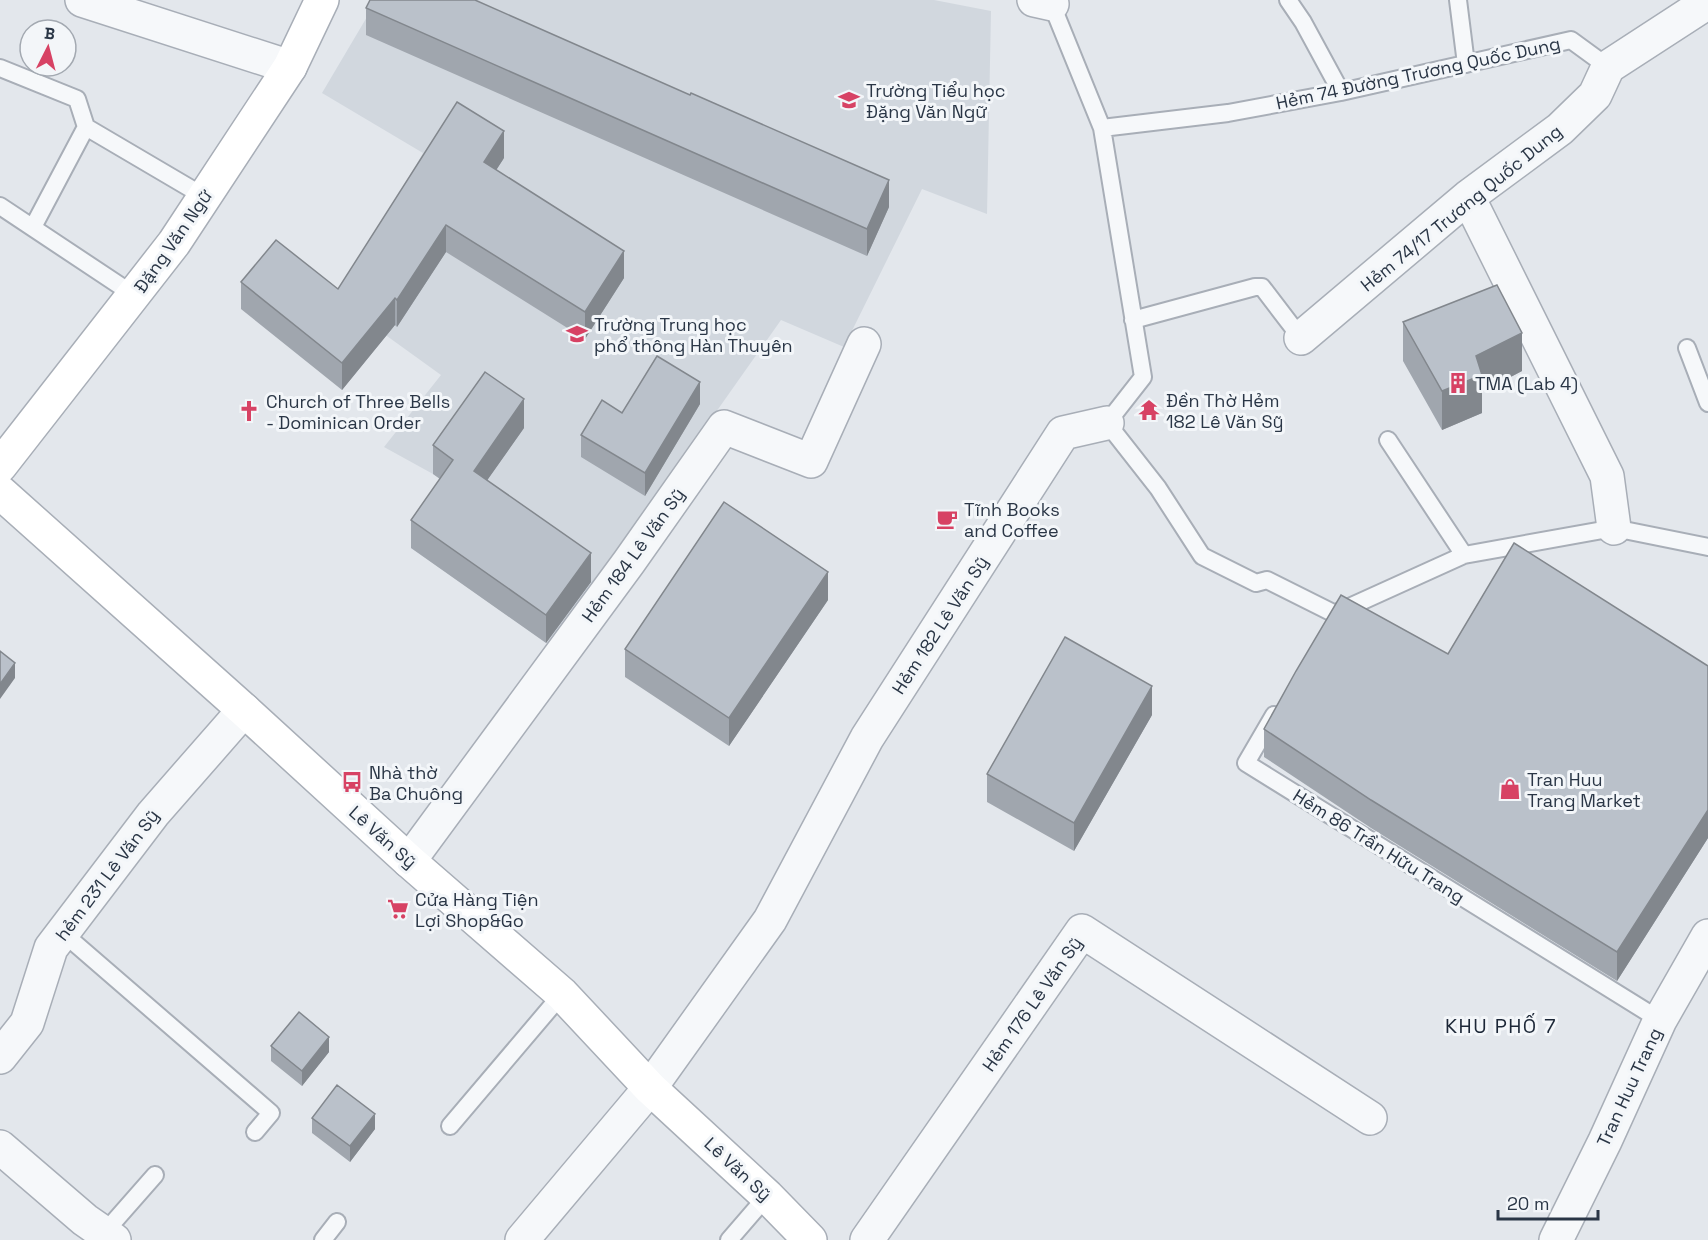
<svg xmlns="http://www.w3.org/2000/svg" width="1708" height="1240" viewBox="0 0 1708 1240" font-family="'Space Grotesk',sans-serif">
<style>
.built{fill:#d1d7de}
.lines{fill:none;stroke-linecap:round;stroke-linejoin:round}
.lane-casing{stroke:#a8aeb7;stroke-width:20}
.street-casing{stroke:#a8aeb7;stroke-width:36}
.secondary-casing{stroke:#a8aeb7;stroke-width:36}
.lane{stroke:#f6f8fa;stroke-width:16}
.street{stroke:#f6f8fa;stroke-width:33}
.secondary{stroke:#fff;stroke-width:33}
.wall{fill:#a0a6ae}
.shaded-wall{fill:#82878d}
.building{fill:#bac1ca;stroke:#82878d;stroke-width:1.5}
.labels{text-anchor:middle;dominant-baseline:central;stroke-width:6;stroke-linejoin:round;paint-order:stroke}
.street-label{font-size:18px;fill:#2a3646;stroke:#f3f6f9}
.poi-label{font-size:18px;fill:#2a3646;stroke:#f3f6f9;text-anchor:start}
.neighbourhood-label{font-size:20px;letter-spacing:1.5px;fill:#1c2737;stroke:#f3f6f9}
</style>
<rect width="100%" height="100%" fill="#e3e7ec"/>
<path class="built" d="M377 0H934L991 11 987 214 922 189 844 347 781 320 551 646 411 548 453 488 433 474 384 447 441 375 337 300 423 153 322 93Z"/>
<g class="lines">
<defs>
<path id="lane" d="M1050 0 1102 128 1143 377 1107 423 1158 488 1202 556 1256 583 1267 580 1335 614
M1288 0 1303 22 1341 92
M1458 0 1466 64
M0 68 77 99 86 127 205 197
M1102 128 1228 113 1341 92 1571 40 1608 67
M0 206 134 295
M33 227 86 127
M1133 320 1255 287H1262L1301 338
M1687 348 1708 403
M1388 440 1464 555
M1336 613 1464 555 1614 528 1708 547
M1274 715 1246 763 1660 1020
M63 933 271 1113 255 1132
M450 1126 562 994
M104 1233 155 1175
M323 1240 337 1222
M729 1240 767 1196"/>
<path id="street" d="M82 0 290 67
M1034 0 1052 4
M1468 197 1607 476 1614 528
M1301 338 1468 197 1560 129 1595 95 1608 67 1708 2
M409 861 629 562 724 427 811 461 864 344
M0 1057 27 1023 51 948 153 814 244 710
M0 1147 85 1220 114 1240
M522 1240 650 1088 770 920 867 738 1063 433 1107 423
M867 1240 1082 931 1370 1118
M1556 1240 1605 1141 1660 1020 1708 936"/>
<path id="secondary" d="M0 466 174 243 290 67 322 0
M0 492 244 710 409 861 562 994 650 1088 767 1196 810 1240"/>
</defs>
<use href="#lane" class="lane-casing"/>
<use href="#street" class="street-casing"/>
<use href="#secondary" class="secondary-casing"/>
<use href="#lane" class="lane"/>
<use href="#street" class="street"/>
<use href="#secondary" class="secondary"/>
</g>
<path class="wall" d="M366 8 889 207 867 256 366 35Z
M504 158 496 170 624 278 585 339 446 252 397 327 395 325 342 390 241 309V282L338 289Z
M1403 322 1522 371 1482 392V413L1442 430 1403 361Z
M700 404 645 496 581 457V435L622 413Z
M524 428 487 480 591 582 546 643 411 548V520L440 479 433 474V445Z
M828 600 729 746 625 677V649Z
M1448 654 1708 666V838L1617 981 1371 828 1264 757V729Z
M1152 715 1074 851 987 802V774Z
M271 1046 329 1052 302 1086 271 1061Z
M312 1118 375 1129 350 1162 312 1133Z"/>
<path class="shaded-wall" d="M504 131V158L484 189V162Z
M889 180V207L867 256V229Z
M446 225V252L397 327V300Z
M624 251V278L585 339V312Z
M395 298V325L342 390V363Z
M1522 333V371L1482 392V413L1442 430V391L1476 356Z
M700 382V404L645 496V473Z
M524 399V428L474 499V471Z
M591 553V582L546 643V615Z
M828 572V600L729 746V718Z
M15 663V678L0 699V684Z
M1152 686V715L1074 851V823Z
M1708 810V838L1617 981V952Z
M329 1037V1052L302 1086V1071Z
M375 1114V1129L350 1162V1146Z"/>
<path class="building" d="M370 0H475L690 95 691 93 889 180 867 229 366 8Z
M457 102 504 131 484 162 624 251 585 312 446 225 397 300 395 298 342 363 241 282 276 240 338 289Z
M1497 285 1522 333 1476 356 1482 375 1442 391 1403 322Z
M657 356 700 382 645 473 581 435 602 400 622 413Z
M485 372 524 399 474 471 591 553 546 615 411 520 453 460 433 445Z
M724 502 828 572 729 718 625 649Z
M1514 543 1708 666V810L1617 952 1371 800 1264 729 1296 671 1341 595 1448 654Z
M1065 637 1152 686 1074 823 987 774Z
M0 651 15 663 0 684Z
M299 1012 329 1037 302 1071 271 1046Z
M337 1085 375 1114 350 1146 312 1118Z"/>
<defs>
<symbol id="school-bare" viewBox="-9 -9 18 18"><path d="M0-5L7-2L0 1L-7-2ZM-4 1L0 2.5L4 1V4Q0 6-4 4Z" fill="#d74264" stroke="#f3f6f9" stroke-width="2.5" paint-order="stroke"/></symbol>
<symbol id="building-bare" viewBox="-9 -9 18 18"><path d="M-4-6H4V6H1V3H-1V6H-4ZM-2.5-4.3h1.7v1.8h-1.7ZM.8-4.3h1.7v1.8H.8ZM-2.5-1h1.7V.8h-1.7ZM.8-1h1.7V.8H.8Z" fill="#d74264" stroke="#f3f6f9" stroke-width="2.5" paint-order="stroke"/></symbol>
<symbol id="temple-bare" viewBox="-9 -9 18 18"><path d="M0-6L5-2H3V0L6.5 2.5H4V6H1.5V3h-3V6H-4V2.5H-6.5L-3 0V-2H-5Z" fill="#d74264" stroke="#f3f6f9" stroke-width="2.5" paint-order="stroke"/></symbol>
<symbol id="church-bare" viewBox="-9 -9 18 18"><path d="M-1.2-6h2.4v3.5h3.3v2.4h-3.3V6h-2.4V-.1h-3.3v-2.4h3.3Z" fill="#d74264" stroke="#f3f6f9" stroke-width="2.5" paint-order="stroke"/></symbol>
<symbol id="cafe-bare" viewBox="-9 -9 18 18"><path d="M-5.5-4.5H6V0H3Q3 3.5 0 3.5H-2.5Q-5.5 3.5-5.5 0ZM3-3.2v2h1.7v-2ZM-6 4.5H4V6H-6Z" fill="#d74264" stroke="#f3f6f9" stroke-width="2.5" paint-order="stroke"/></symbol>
<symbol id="bus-bare" viewBox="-9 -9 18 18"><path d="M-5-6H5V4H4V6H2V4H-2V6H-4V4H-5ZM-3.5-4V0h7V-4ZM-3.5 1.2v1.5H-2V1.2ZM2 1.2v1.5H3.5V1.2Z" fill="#d74264" stroke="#f3f6f9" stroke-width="2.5" paint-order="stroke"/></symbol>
<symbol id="shop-bare" viewBox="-9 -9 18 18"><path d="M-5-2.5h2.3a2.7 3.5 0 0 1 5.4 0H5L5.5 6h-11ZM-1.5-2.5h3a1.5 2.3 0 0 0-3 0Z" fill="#d74264" stroke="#f3f6f9" stroke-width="2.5" paint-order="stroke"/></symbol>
<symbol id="supermarket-bare" viewBox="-9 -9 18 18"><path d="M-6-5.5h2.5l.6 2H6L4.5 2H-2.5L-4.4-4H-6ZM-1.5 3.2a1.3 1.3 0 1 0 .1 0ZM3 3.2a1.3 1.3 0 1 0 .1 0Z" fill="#d74264" stroke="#f3f6f9" stroke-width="2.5" paint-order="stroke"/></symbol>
</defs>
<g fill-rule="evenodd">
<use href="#school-bare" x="834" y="85" width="30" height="30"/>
<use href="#school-bare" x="562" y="319" width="30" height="30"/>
<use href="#building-bare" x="1443" y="368" width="30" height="30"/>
<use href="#temple-bare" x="1134" y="395" width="30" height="30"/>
<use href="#church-bare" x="234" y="396" width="30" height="30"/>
<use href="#cafe-bare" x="932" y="504" width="30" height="30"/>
<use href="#bus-bare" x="337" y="767" width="30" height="30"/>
<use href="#shop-bare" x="1495" y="774" width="30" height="30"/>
<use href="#supermarket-bare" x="383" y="894" width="30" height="30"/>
</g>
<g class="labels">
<g class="street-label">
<text transform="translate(1418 73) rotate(-12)">Hẻm 74 Đường Trương Quốc Dung</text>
<text transform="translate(1461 208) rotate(-39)">Hẻm 74/17 Trương Quốc Dung</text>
<text transform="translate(173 241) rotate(-55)">Đặng Văn Ngữ</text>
<text transform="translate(633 555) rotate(-54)">Hẻm 184 Lê Văn Sỹ</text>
<text transform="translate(940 625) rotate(-57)">Hẻm 182 Lê Văn Sỹ</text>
<text transform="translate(383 837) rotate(42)">Lê Văn Sỹ</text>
<text transform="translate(1379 846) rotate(32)">Hẻm 86 Trần Hữu Trang</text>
<text transform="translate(107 875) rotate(-53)">hẻm 231 Lê Văn Sỹ</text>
<text transform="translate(1032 1004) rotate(-55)">Hẻm 176 Lê Văn Sỹ</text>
<text transform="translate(1629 1087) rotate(-65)">Tran Huu Trang</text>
<text transform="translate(738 1169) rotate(43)">Lê Văn Sỹ</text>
</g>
<g class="poi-label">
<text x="866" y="90">Trường Tiểu học<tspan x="866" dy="21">Đặng Văn Ngữ</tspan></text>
<text x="594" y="324">Trường Trung học<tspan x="594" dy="21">phổ thông Hàn Thuyên</tspan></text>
<text x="1475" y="383">TMA (Lab 4)</text>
<text x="1166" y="400">Đền Thờ Hẻm<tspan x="1166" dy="21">182 Lê Văn Sỹ</tspan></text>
<text x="266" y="401">Church of Three Bells<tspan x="266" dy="21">- Dominican Order</tspan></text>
<text x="964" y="509">Tĩnh Books<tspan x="964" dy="21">and Coffee</tspan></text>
<text x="369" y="772">Nhà thờ<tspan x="369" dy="21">Ba Chuông</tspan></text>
<text x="1527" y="779">Tran Huu<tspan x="1527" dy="21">Trang Market</tspan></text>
<text x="415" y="899">Cửa Hàng Tiện<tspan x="415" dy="21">Lợi Shop&amp;Go</tspan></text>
</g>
<g class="neighbourhood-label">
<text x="1501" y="1026">KHU PHỐ 7</text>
</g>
</g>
<g transform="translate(48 48) rotate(6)"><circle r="28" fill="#f3f6f9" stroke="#a3a9b1" stroke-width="1.5"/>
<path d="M0-4.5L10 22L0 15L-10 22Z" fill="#d74264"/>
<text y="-9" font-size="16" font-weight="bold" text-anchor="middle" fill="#2a3646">B</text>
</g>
<path d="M1498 1210v9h100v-9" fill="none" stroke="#2a3646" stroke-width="3"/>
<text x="1507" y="1210" font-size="18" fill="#2a3646" stroke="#f3f6f9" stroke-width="4.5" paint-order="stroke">20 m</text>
</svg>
